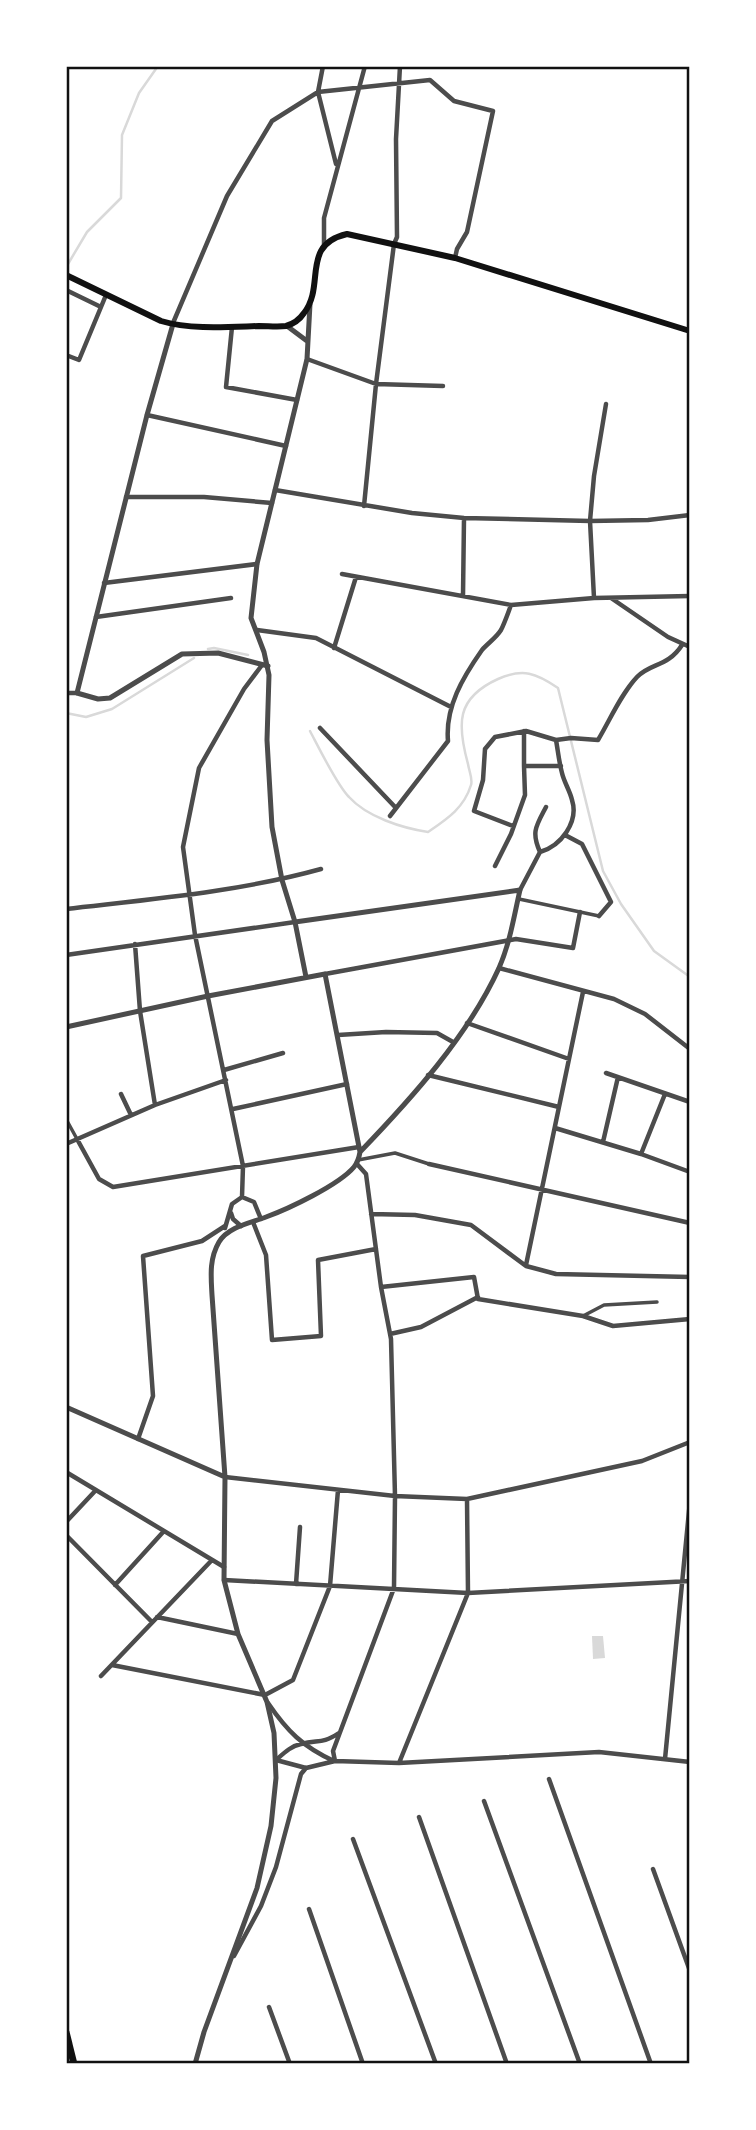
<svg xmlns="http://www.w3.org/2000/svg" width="756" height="2130" viewBox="0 0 756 2130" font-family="'DM Sans',sans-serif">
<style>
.water{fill:#d9d9d9}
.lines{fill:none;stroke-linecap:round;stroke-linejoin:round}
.stream{stroke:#d9d9d9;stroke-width:2.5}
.pedestrian{stroke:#4c4c4c;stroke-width:3.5}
.minor{stroke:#4c4c4c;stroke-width:4.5}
.tertiary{stroke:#4c4c4c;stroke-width:5}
.secondary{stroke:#111;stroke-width:6}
.primary{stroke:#111;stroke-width:7}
.neatline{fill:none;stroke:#111;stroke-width:2.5}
</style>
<rect width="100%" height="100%" fill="#fff"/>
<path class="water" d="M592 1636H603L605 1658 593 1659Z"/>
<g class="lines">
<path class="stream" d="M68 264 87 232 121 198 122 135 139 93 158 66
M208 649 214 648 248 655
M66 713 86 717 112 709 194 658
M310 731C319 748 337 785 349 797 367 817 402 828 428 832 447 819 464 808 471 785 473 779 469 771 468 764 457 724 456 698 498 679 523 668 536 673 558 688L603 871 621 904 654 951 690 977"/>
<path class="pedestrian" d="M519 899 599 916
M66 1119 77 1139
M358 1160 395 1153 429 1164
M583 1316 604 1305 657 1302"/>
<path class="minor" d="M323 66 318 92 336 164
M324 245V218L365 66
M66 290 101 307
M173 323 227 196 272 121 318 92 430 80 454 101 493 111 467 232 457 249 455 258
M232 327 226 387 297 400
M66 355 79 360 106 295
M307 359 376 384 443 386
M147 415 286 446
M275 490 412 513 464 518 590 521 648 520 690 515
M126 497H204L272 503
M364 506 376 384 394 244 397 237 396 139 400 66
M342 574 511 605 594 598 690 596
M104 583 257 564
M463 596 464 518
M594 598 590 521 594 476 606 404
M611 598 668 637 690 647
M96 617 231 598
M257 630 316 638 451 707
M334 648 356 577
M66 693H77
M320 728 396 808
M524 731V766
M390 816 448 741C445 707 463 677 482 650 488 643 496 638 501 630 505 622 508 613 511 605
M513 826 474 811 483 780 485 749 495 737 526 731 556 740 571 738 598 740C610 720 621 694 637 677 650 663 668 667 682 645
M565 835 582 844 611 902 599 916
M540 852C531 832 536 826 546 807
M495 866 511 834 525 795 524 766H561
M520 890 540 852C561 846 579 822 572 800 570 791 564 782 562 773 559 762 558 751 556 740
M66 909C152 899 238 892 321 869
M135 944 140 1011 155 1105
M66 955 295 922
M499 968 614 999 645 1014 690 1049
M325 974 516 939 573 948 580 912
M467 1023 569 1059
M338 1035 386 1032 437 1033 453 1042
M224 1070 283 1053
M606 1073 690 1102
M428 1075 559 1107
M121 1094 131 1115
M233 1109 347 1084
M555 1128 641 1154 690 1172
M77 1139 99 1179 113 1187 359 1147
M603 1142 618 1077
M66 1144 155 1105 226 1080
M641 1154 665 1094
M429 1164 690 1223
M242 1197 243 1166 195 935 183 847 199 768 244 689 262 665
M231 1213 233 1219 241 1226
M371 1214 415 1215 471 1225 526 1266 556 1274 690 1277
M253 1222 266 1255 272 1340 321 1336 318 1260 376 1249
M225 1228 232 1204 242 1197 254 1202 261 1219
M526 1265 583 992
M381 1287 474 1277 478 1299 583 1316 613 1326 690 1319
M390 1334 421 1327 478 1297
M138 1439 153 1396 143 1256 202 1241 225 1226
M66 1472 224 1567
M225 1477 395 1496 467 1499 642 1461 690 1442
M66 1522 96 1490
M66 1535 152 1622
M224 1580 468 1593 690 1581
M296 1584 300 1527
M115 1585 164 1531
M157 1617 238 1634
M112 1665 265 1695 293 1680 330 1586 338 1490
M101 1676 212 1560
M268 1703C287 1731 303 1747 334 1761
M665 1759 690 1501
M276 1760 306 1768 335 1761 399 1763 599 1752 690 1762
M276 1760C284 1753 291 1746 301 1744 318 1739 321 1745 339 1733
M335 1761 333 1751 394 1588 395 1496 391 1339 381 1287 366 1174 357 1164
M399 1763 468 1593 467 1499
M549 1779 651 2064
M484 1801 580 2064
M419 1817 507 2064
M353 1839 436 2064
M653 1869 690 1971
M309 1909 363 2064
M234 1956 261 1906 276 1867 301 1774 306 1768
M269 2007 290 2064"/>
<path class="tertiary" d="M173 324 147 415 77 693 98 699 110 698 182 654 218 653 268 666
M287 326 307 341
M295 922 520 890C514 916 510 943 499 968 468 1036 411 1099 360 1152
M306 977 295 922 282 880 272 827 267 740 269 675 264 652 251 618 257 564 307 359 310 304
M66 1027 208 996 325 974 360 1152C359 1158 358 1162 354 1167 339 1185 288 1209 266 1217 250 1223 228 1227 219 1242 209 1259 211 1277 212 1295L225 1477 224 1580 238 1634 267 1702 274 1733 276 1778 271 1826 257 1888 204 2032 195 2064
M66 1407 225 1477"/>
<path class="secondary" d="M66 275 161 321C191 330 228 327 259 326 268 326 278 327 286 326 293 324 300 319 304 313 326 285 300 245 347 234L455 258 690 331"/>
<path class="primary" d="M66 2032 74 2064"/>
</g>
<rect width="756" height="2130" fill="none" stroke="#ffffff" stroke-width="136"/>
<rect x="68" y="68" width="620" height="1994" class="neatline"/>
</svg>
